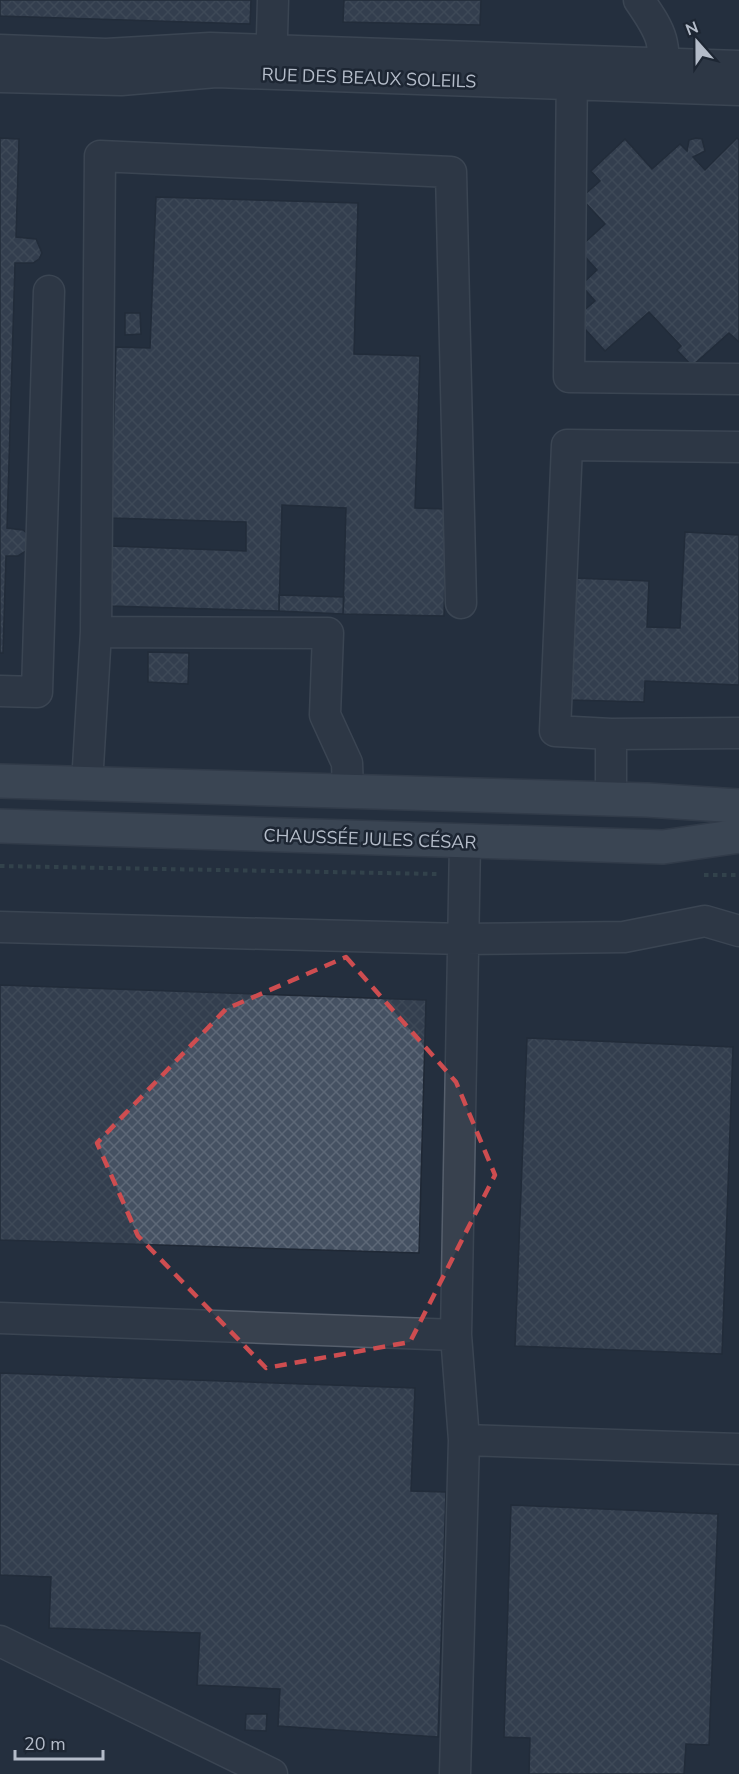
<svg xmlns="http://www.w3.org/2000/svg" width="739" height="1774" viewBox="0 0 739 1774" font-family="'Nunito Sans',sans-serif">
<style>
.building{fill:url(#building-cross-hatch);stroke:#1f2835;stroke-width:1.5}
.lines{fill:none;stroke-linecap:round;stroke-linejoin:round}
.minor-casing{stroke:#565f6c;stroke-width:33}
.major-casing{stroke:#414a57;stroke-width:36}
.path{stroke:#44595c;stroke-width:4;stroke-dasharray:4.5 4.5;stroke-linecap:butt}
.minor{stroke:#38414e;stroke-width:30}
.major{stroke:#56606e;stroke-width:33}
.marked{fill:none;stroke:#ce4d50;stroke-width:4.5;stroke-dasharray:12 8;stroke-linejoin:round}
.labels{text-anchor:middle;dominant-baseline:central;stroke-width:5;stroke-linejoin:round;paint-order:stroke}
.street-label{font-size:18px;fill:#b4bcc9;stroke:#1d2633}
</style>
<defs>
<pattern id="building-cross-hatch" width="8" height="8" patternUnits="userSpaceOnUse" patternTransform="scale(1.5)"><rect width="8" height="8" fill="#455162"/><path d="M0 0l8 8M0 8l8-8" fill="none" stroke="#5d6877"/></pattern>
</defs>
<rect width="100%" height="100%" fill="#242f3e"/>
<path class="building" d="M0 0H251L250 24 0 16Z
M344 0H481L480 25 343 22Z
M0 138 19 139 16 237 36 239 42 253 39 259 33 263H15L7 528 23 530 28 534 29 549 18 556H6L3 653H0Z
M696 138 702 139 705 151 693 157 705 170 737 138 739 140V342L729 333 692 366 677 350 681 346 649 312 605 351 575 318 595 301 581 285 597 270 578 249 605 224 581 198 600 181 591 171 625 139 652 169 680 144 687 151 689 140Z
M156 197 358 203 354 354 420 356 415 508 447 509 444 616 343 614 346 508 282 505 279 611 109 606 111 546 246 551V522L111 518 116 347 150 348Z
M125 313H140L141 334 125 335Z
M685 532 739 535V685L645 681 644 702 570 700 574 578 649 581 647 627 680 628Z
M279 595 344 597 343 614 279 611Z
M148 652 189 653 188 684 148 682Z
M0 985 426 1000 419 1253 0 1240Z
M527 1038 733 1047 722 1354 515 1346Z
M0 1373 415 1388 411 1491 446 1492 438 1737 278 1726 280 1689 197 1685 200 1633 49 1628 51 1577 0 1575Z
M511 1505 718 1514 709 1745 686 1744 684 1774H529L530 1738 504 1737Z
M246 1714H267L266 1731 245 1730Z"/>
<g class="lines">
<defs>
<path id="minor" d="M639 0C664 36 665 41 663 85
M0 50 106 54 210 48 739 66
M572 65 569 377 739 379
M271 71 273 0
M0 77 121 80 216 72 739 90
M739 447 567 445 555 731 611 734 739 733
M96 632 100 156 451 172 461 603
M0 691 37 692 49 291
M611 734V799
M87 784 96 632 328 633 325 715 347 763 348 791
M0 927 463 939 624 937 705 921 739 931
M0 1318 456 1335
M464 1440 739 1449
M0 1641 272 1774
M455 1774 464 1440 456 1335 465 842"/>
<path id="major" d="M0 781 647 800 739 806
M0 826 663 847 739 836"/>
</defs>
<use href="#minor" class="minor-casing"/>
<use href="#major" class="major-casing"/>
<path class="path" d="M0 866 437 874
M704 875H739"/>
<use href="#minor" class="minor"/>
<use href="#major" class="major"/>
</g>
<path d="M0 0H739V1774H0ZM346 957 456 1082 495 1175 410 1342 266 1368 138 1236 97 1143 226 1009Z" fill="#242f3e" fill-opacity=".55" fill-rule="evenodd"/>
<path class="marked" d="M346 957 456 1082 495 1175 410 1342 266 1368 138 1236 97 1143 226 1009Z"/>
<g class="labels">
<g class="street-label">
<text transform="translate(369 78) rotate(2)">RUE DES BEAUX SOLEILS</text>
<text transform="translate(370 839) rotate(2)">CHAUSSÉE JULES CÉSAR</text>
</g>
</g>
<g transform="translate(697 42) rotate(339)" stroke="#1d2633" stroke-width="4.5" paint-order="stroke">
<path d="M0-4.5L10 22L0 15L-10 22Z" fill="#b4bcc9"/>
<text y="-9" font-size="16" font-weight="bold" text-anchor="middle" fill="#b4bcc9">N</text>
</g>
<path d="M15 1750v9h88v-9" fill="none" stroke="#b4bcc9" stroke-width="3"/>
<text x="24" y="1750" font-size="18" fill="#b4bcc9" stroke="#1d2633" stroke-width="4.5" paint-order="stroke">20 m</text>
</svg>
